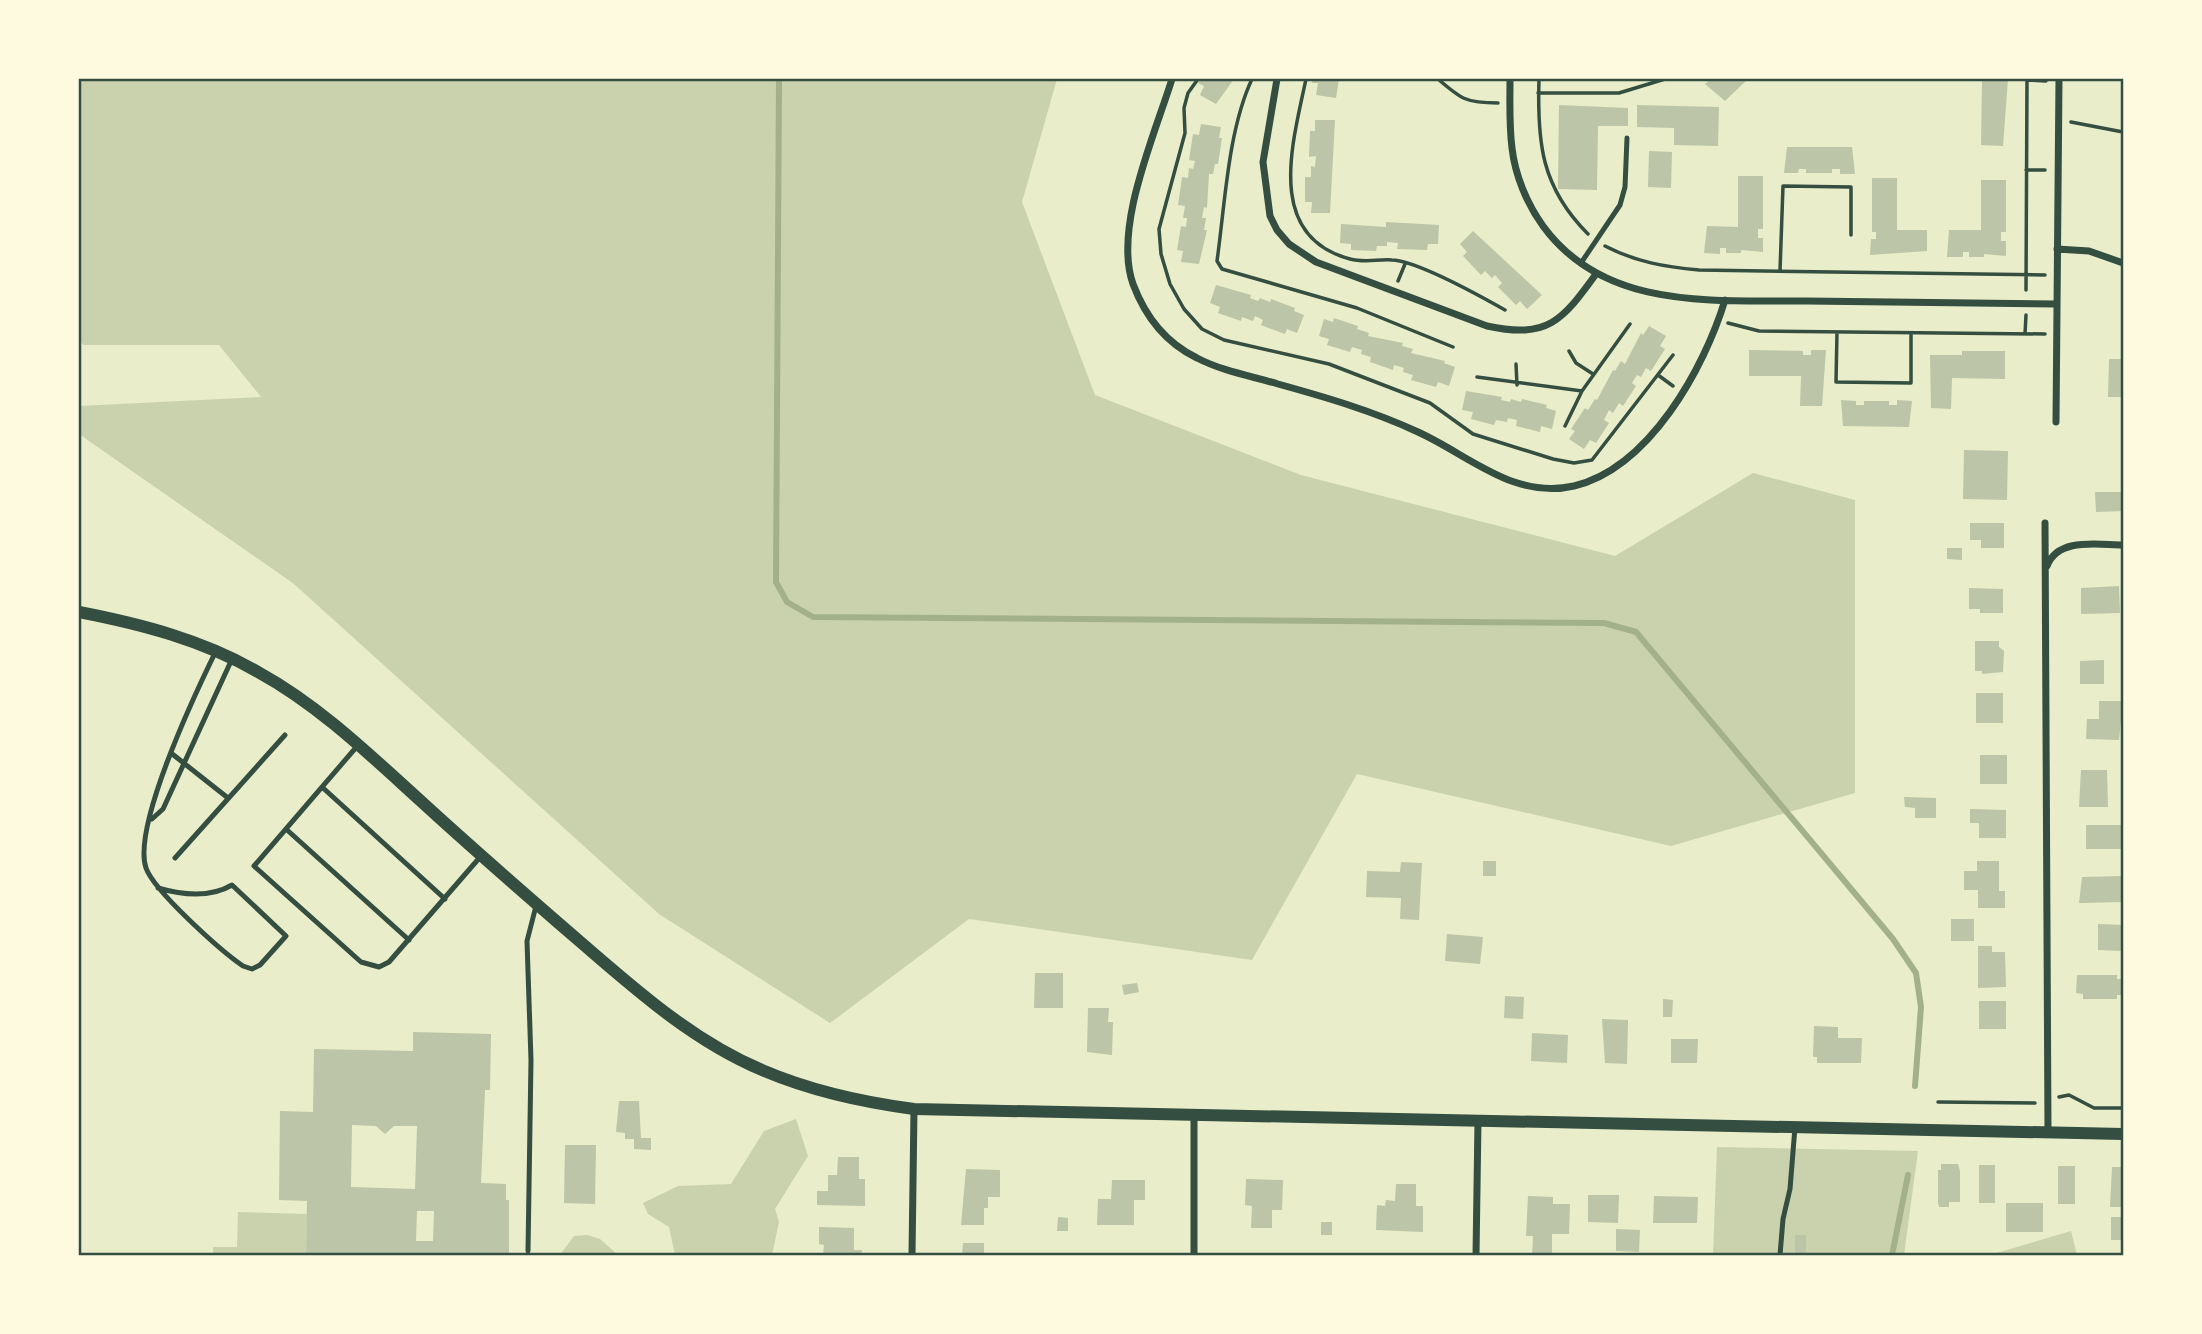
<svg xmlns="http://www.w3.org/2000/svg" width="2202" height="1334" viewBox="0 0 2202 1334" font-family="Cabin,sans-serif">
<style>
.green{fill:#cad2ad}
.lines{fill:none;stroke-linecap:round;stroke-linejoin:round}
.stream{stroke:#a3b18a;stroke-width:6}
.building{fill:#bcc5a7;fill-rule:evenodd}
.path{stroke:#344e41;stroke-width:3.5}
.service{stroke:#344e41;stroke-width:5}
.minor{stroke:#344e41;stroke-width:7}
.tertiary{stroke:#344e41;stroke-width:12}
.neatline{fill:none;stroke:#344e41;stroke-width:2.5}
</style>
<rect width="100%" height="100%" fill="#e9edc9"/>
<path class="green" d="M79 79H1057L1022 202 1095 395 1301 475 1615 556 1753 473 1855 500V793L1671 846 1357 774 1252 960 969 919 830 1023 659 914 294 584 79 434V406L261 397 219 345H83L79 339Z
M796 1119 808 1156 775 1209 779 1222 772 1255H675L669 1227 648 1214 643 1203 678 1186 731 1184 764 1131Z
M1717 1147 1918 1151 1904 1255H1713Z
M238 1212 307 1214 306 1255H213V1247H237Z
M2071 1231 2077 1255H1993V1254Z
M587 1235 600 1239 618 1255H560L574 1236Z"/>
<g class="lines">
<path class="stream" d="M779 79 776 582 787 602 813 617 1604 623 1636 632 1893 939 1916 973 1921 1007 1915 1086
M1892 1255 1908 1175"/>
</g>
<path class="building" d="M1201 79H1234L1216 104 1200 95 1204 86 1198 83Z
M1313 79H1339L1336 98 1316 95 1318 83H1312Z
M1711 79H1748L1725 101 1705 84Z
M1982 79H2008L2003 146 1981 145Z
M1559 105 1628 108V126H1598L1597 190 1558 189Z
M1637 105 1719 107 1718 146 1674 145V128L1637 127Z
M1315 120H1335L1330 213H1311L1312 202H1305V177H1311V166L1315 167 1316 156 1309 157 1310 131H1315Z
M1201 124 1221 127 1219 138H1222L1218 164H1215L1213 174H1209L1207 208 1204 207 1202 218H1206L1204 230H1207L1199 264 1181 262 1183 251 1177 250 1181 226 1186 227 1187 218H1183L1185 206 1178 205 1182 177 1188 178 1189 168 1193 169 1195 161 1189 160 1193 134 1199 135Z
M1787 147H1852L1855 174H1840V169H1832V173H1806V169H1799L1798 173H1784Z
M1649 151 1672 152 1671 188 1648 187Z
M1738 176H1763V229H1758V238H1763V252L1741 250V253H1726V248H1720V254L1704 253 1707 226 1738 227Z
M1872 178H1897V230H1927V251L1870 255 1871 239H1876V232H1872Z
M1981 180H2006V232H2001V241H2006V256L1984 254V257H1969V252H1963V257H1947L1949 230H1981Z
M1386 222 1439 225 1438 244H1428L1427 250 1397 249 1398 243 1387 242V246H1377L1376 251 1351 250V244L1340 243 1341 224 1386 227Z
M1473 231 1542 295 1527 309 1520 301 1516 305 1498 287 1502 283 1495 275 1492 278 1485 271 1481 275 1463 256 1467 252 1460 244Z
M1216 285 1251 295 1250 298 1258 301 1260 298 1270 302 1271 299 1295 308 1294 311 1304 315 1297 333 1287 329 1285 334 1261 325 1263 320 1255 316 1253 321 1242 317 1241 321 1218 313 1220 307 1210 303Z
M1334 318 1358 326 1357 329 1369 333 1368 336 1403 343 1402 346 1413 349 1411 353 1445 361 1444 363 1455 367 1449 386 1438 382 1436 387 1411 380 1413 375 1403 372 1404 368 1394 365 1393 370 1370 362 1371 357 1361 354 1362 350 1352 347 1350 352 1327 345 1329 339 1319 336 1324 319 1333 322Z
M1649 326 1666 336 1660 346 1665 349 1651 371 1646 368 1641 377 1637 375 1632 383 1636 386 1623 406 1619 403 1613 413 1609 410 1604 420 1609 423 1596 443 1590 440 1584 449 1569 439 1575 431 1571 429 1585 408 1588 410 1595 399 1597 400 1613 370 1615 371 1621 361 1625 364 1641 333 1643 335Z
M1749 350 1803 351V355H1811V350H1826L1822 406H1800L1801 376H1749Z
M1962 351H2005V379L1952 378 1951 409 1931 408 1930 355H1962Z
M2109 359H2123V397H2108Z
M1466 391 1502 397 1501 400 1510 402 1511 399 1521 402 1522 399 1547 405 1546 408 1556 411 1552 429 1541 426 1540 432 1516 426 1517 420 1508 418 1507 422 1496 420 1494 425 1471 419 1473 412 1462 410Z
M1841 400 1856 401V405H1864V401H1889V405H1897V400L1912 401 1909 427 1843 426Z
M1964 450 2008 451 2007 500 1963 499Z
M2095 492H2123V511L2096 512Z
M1970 523H2004V548H1981V540H1970Z
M1947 548H1962V560L1947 559Z
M2119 586 2120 613 2081 614V588Z
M1969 588 2003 589V613H1980V609H1969Z
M1975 641H1999V647L2004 651 2003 672 1982 674V671H1975Z
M2104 660V684H2080V661Z
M1976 693H2003V723H1976Z
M2099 701H2123L2119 740 2086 739 2087 719H2099Z
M1980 755H2007V784H1980Z
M2081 770H2107L2108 807H2079Z
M1904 797 1936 798V818H1915V808L1905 807Z
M1970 809 2006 810V838H1979V823H1970Z
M2086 825H2123V849H2086Z
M1483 861H1496V876H1483Z
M1977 861H1999V891H2005V908H1978V890H1964V871H1977Z
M1401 862 1422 863 1419 920 1400 919 1401 898 1366 897 1367 871 1400 872Z
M2123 876V902L2079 903 2082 877Z
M1951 919H1974V941H1951Z
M2098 924 2123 925V951L2098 950Z
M1447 934 1483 937 1480 964 1445 961Z
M1978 946H1992V952H2005L2006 987 1978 988Z
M1035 973H1063V1008H1034Z
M2077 975H2117V979H2123V995H2117V999H2083V994L2076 993Z
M1137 983 1139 992 1124 995 1122 985Z
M1505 996 1524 997 1523 1019 1504 1018Z
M1663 999 1673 1000 1672 1017H1663Z
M1979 1001H2006V1029H1979Z
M1088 1008H1109L1108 1022H1113L1112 1055 1087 1052Z
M1602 1019 1628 1020 1627 1064 1605 1063Z
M1814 1026 1838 1027V1038H1862L1861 1063H1817V1057H1813Z
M413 1032 491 1034 490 1090H485L481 1183 506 1184V1200H509V1255H306L307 1201 279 1200 280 1111 313 1112 314 1049 413 1051ZM352 1125 376 1126 385 1134 394 1126H417L415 1189 351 1187ZM417 1211H434L433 1241H416Z
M1532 1033 1568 1035 1567 1063 1531 1061Z
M1671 1039H1698L1697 1063H1671Z
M619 1101H639L641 1138H651V1150L634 1149V1139H625V1133L616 1132Z
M565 1145H596L595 1204 564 1203Z
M838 1157H859V1179H865V1206L817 1205V1191H828V1175H837Z
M1941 1164H1958L1960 1171V1202H1949V1207H1939L1938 1202V1170H1941Z
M1979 1165H1995V1203H1979Z
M2058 1166H2075V1204H2058Z
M2112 1167H2123V1207H2110Z
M966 1169 1000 1170V1197H988V1208H984V1225H961Z
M1246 1179 1283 1180 1282 1210H1272V1228H1251L1252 1206 1245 1205Z
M1112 1180H1145V1200H1134V1225H1097L1098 1199H1111Z
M1396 1184H1416V1206H1423V1232L1376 1230 1377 1205 1385 1206 1386 1200 1395 1201Z
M1588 1195H1619L1618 1223 1588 1222Z
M1528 1196 1553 1197V1204H1570L1569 1234H1552V1255H1532L1533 1236H1526Z
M1654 1196 1698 1197 1697 1223H1653Z
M2006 1203H2043V1232H2006Z
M1058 1217 1068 1218V1231H1057Z
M2111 1217H2123V1240H2111Z
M1321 1222H1332V1235H1321Z
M819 1227 854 1228V1250H862L861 1255H823L824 1245 819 1244Z
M1616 1229 1640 1230 1639 1252 1616 1251Z
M1795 1235H1806V1255H1795Z
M963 1243H984V1255H962Z"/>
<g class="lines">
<path class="path" d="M1198 79 1188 93 1184 108 1185 133 1159 229 1161 254 1170 284 1184 309 1202 329 1224 340 1329 364 1430 403 1473 434 1553 459 1574 463 1592 460 1673 355
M1252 79C1228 130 1225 204 1217 261L1222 269 1357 308 1453 347
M1306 79C1293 142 1264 236 1350 259 1365 263 1378 259 1392 260 1417 261 1482 297 1505 310
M1438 79C1461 99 1466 103 1498 103
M1539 79C1537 142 1541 187 1588 234
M2027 80 2046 81
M1538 93H1619L1665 79
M2071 122 2123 132
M2026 170H2045
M1605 246C1636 262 1665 267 1699 270L2045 275
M1780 271 1783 186 1851 187V235
M1398 281 1405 264
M2026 290 2027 79
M1728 323 1759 331 2045 334
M1837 332 1836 382 1911 383V333
M2025 334 2026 315
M1569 351 1576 363 1593 374
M1516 364 1517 385
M1658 375 1673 386
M1477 377 1582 391
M1565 426 1582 391 1630 324
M2059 1097 2069 1095 2094 1108H2123
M1938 1102 2035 1103"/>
<path class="service" d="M1581 263 1620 205 1625 187 1627 138
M359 744 254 866 361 962 379 967 389 962 481 856
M171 753 228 798
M322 787 445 899
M152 819 163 809 232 659
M286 829 409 940
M175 858 285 735
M158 888C182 895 210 898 232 885L286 936 260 965 252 969 243 966C221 951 154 891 146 868 132 827 195 694 215 653
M528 1251 531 1060 527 941 536 906
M1780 1255 1783 1219 1790 1189 1795 1127"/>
<path class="minor" d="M1172 79C1155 134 1113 228 1133 284 1145 316 1166 343 1197 358 1222 371 1251 376 1278 384 1325 397 1373 411 1418 432 1469 455 1514 500 1574 486 1649 468 1704 369 1725 300
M1277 79 1263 162 1270 216 1277 230 1289 244 1316 262 1487 326C1548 339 1562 321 1596 274
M1510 79C1510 102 1509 125 1512 148 1515 175 1527 204 1543 226 1605 311 1713 300 1807 301 1890 302 1973 303 2056 304
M2057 249 2089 251 2123 263
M2056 422 2059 79
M2045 523 2048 1133
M2047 566C2058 537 2098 545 2123 545
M1194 1115V1255
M912 1255 914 1109
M1476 1255 1478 1121"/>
<path class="tertiary" d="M79 612C141 624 203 640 258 672 320 706 371 756 423 803 473 849 525 894 577 939 634 988 691 1040 762 1070 811 1091 861 1102 914 1109L2123 1134"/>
</g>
<rect width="2202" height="1334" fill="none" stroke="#fefae0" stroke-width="161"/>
<rect x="80" y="80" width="2042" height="1174" class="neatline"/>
</svg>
